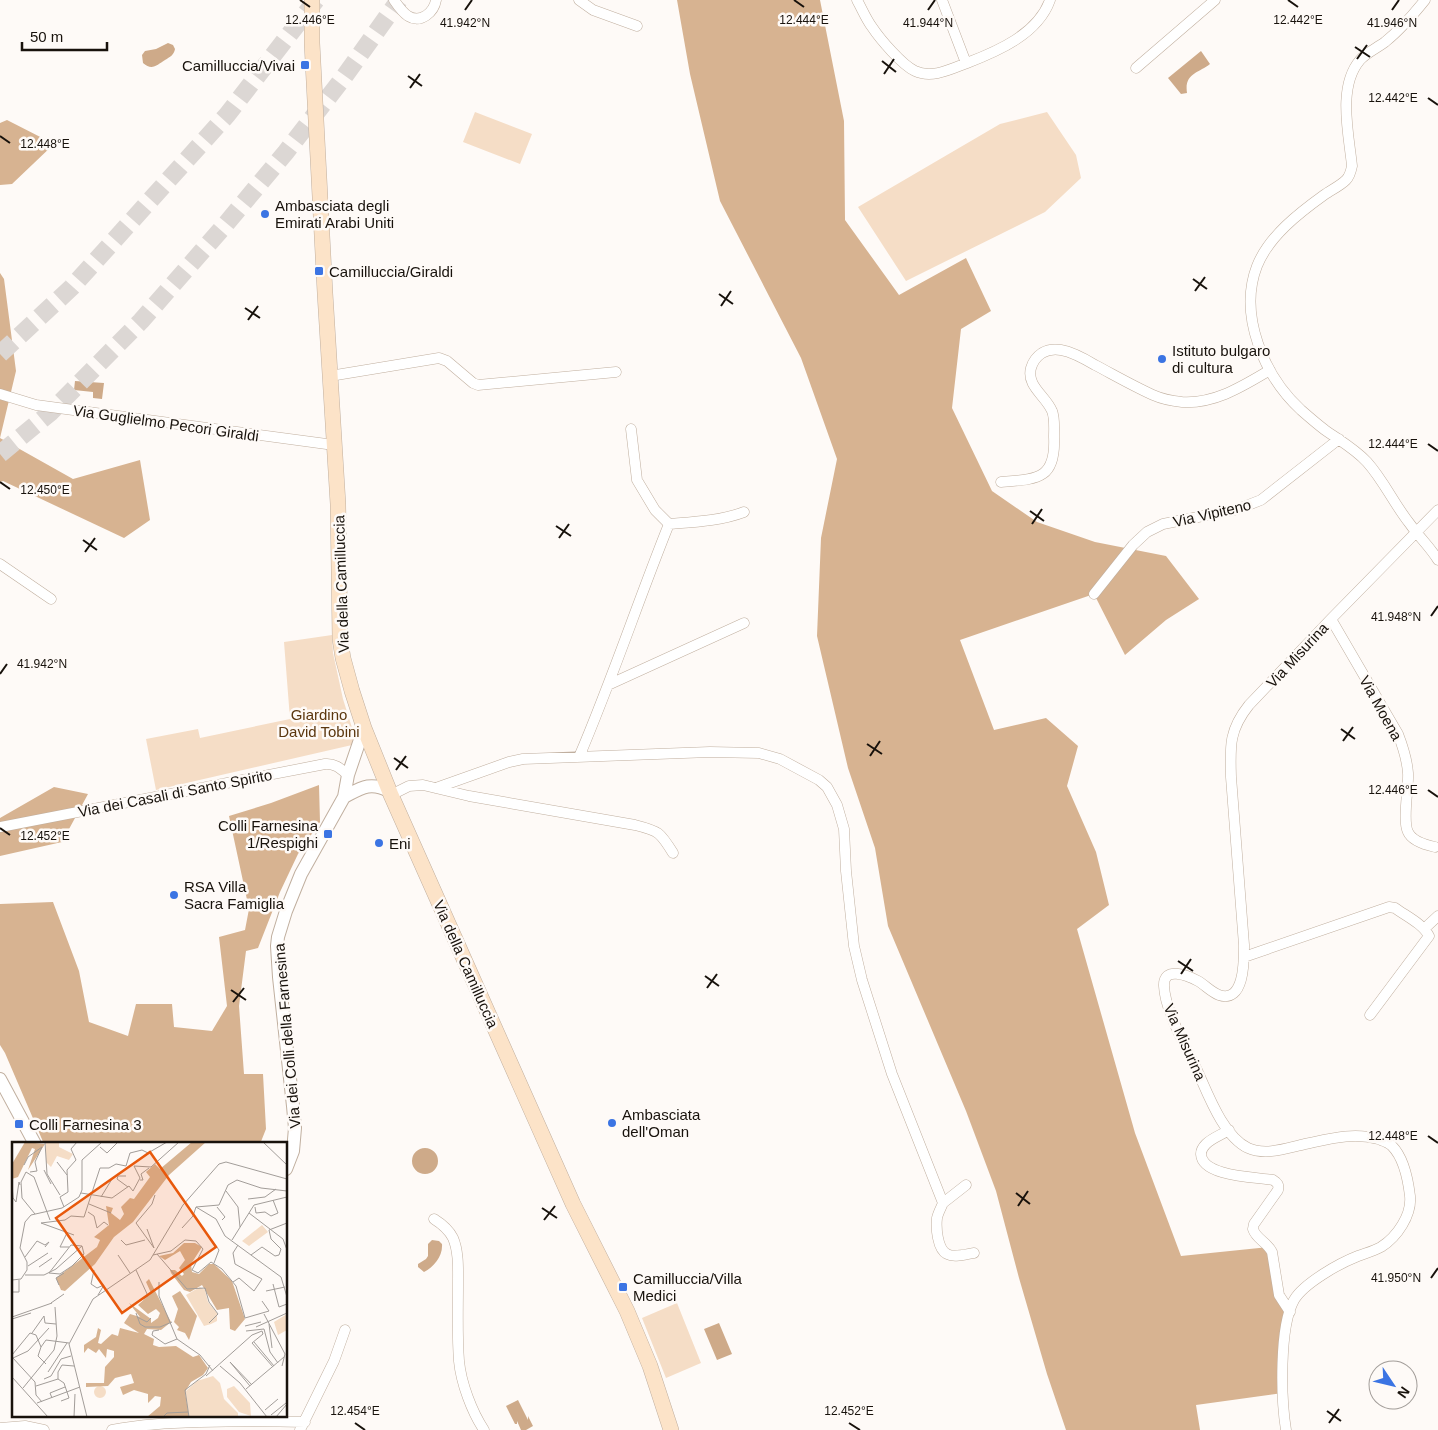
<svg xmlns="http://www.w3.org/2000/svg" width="1438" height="1430" viewBox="0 0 1438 1430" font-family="Helvetica,sans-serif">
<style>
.green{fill:#f5ddc6}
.forest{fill:#d7b391}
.water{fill:#ceaa89}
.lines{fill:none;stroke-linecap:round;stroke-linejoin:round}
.trunk-tunnel{stroke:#dcd7d4;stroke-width:18;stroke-dasharray:18 9;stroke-linecap:butt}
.minor-casing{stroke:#c0af9f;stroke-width:11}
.tertiary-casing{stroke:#c0af9f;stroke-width:14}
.secondary-casing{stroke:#c0af9f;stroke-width:16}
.minor{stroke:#fff;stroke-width:10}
.tertiary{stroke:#fff;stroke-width:12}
.secondary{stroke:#fce3c8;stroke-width:15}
.ticks{fill:none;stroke:#18120c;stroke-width:2}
.poi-dot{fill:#3b74e3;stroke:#fefaf7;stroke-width:2}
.labels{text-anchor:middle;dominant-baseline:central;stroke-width:5;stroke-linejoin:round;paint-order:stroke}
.poi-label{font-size:15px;fill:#18120c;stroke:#fefaf7;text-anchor:start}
.street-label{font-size:15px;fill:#18120c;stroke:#fefaf7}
.park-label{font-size:15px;fill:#5b370f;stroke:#fefaf7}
.inset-road{fill:none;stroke:#a29d99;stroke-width:1}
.view{fill:#e8590c;fill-opacity:0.15;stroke:#e8590c;stroke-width:2.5}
.inset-edge{fill:none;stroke:#18120c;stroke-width:2.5}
.ticks-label{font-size:12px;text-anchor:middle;fill:#18120c;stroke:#fefaf7;stroke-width:5;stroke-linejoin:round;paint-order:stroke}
</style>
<rect width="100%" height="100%" fill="#fefaf7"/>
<path class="green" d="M475 112 532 134 520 164 463 142Z
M1047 112 1076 155 1081 178 1045 212 906 281 858 207 1000 124Z
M332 635 333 653 343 699 354 734 352 745 156 790 146 739 198 729 200 738 290 719 284 642Z
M677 1303 701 1363 666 1378 642 1318Z"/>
<path class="forest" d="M677 0H820L844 121 845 220 899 295 966 258 991 311 961 329 952 408 992 491 1037 522 1095 542 1166 556 1199 599 1166 620 1125 655 1094 594 960 640 994 730 1046 718 1078 746 1067 786 1096 852 1109 905 1077 929 1135 1133 1181 1256 1269 1247 1290 1312 1283 1393 1196 1405 1200 1430H1066L1047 1374 1019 1278 996 1191 966 1111 888 926 875 848 848 768 817 636 821 538 837 459 801 358 720 201 690 74Z
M7 120 54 144 12 184 0 185V123Z
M0 273 4 279 16 371 0 438 73 479 140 460 150 520 124 538 3 481 0 482Z
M319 785 320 822 298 854 280 892 258 948 246 951 239 1006 244 1074H263L266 1129 260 1144H44L5 1053 0 1045V904L53 902 79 971 89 1022 128 1036 136 1004H172L174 1027 212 1031 227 1006 219 937 245 930 249 909 229 816 271 803Z
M54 787 88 794 62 842 0 856V818Z"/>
<path class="water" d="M168 43 173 45 175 49C174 55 170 57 165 60 157 65 152 71 143 63L142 55 145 51 156 49Z
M1201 51 1210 64C1199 73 1184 73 1187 93L1181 94 1168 78Z
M75 381 104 383 102 399 93 398V392L74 390Z
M412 1161a13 13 0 1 1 26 0a13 13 0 1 1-26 0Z
M432 1240 439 1241 442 1244C443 1256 434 1267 424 1272L418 1267V1264L426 1259 428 1256V1244Z
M719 1323 732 1354 717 1360 704 1329Z
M518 1400 528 1420V1416L533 1426 526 1430H521L517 1421V1424H515L506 1406Z"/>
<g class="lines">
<path class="trunk-tunnel" d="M0 354 72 287 227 115 316 0
M0 454 51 412 141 321 225 225 286 152 344 77 399 0"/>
<defs>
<path id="minor" d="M394 0C398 6 402 12 408 16 421 24 434 12 436 0
M579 0 593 10 637 26
M857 0C862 9 866 19 872 27 880 39 902 65 915 71 932 79 951 69 967 63 998 51 1038 34 1050 0
M942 0 966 63
M1425 0C1413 15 1400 30 1385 42 1377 48 1366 53 1360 60 1337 87 1349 135 1352 166 1351 171 1350 176 1346 180 1340 186 1331 190 1324 195 1299 213 1269 236 1257 266 1238 315 1264 376 1301 410 1309 417 1317 424 1325 430 1339 440 1355 449 1367 462 1384 481 1394 504 1410 524 1419 537 1430 547 1438 560
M1136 68 1215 0
M330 376 439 358 447 361 473 383 478 385 616 372
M0 394 36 405 334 445
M631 429 637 480 655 510 669 524
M1001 482C1037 479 1056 480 1054 437 1054 429 1055 418 1052 411 1046 396 1026 386 1031 368 1033 361 1036 357 1042 353 1047 350 1055 349 1061 350 1073 352 1085 359 1095 365 1114 375 1133 386 1153 395 1162 399 1172 401 1182 402 1215 404 1243 386 1270 370
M0 564 51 599
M1094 594 1133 545 1147 532 1163 524 1238 509 1261 500 1339 439
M1331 619 1398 734C1403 747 1407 759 1408 773 1409 788 1402 820 1408 832 1412 841 1426 845 1435 847
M608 685 744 623
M579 757C612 680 638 601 669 524 694 522 720 521 744 512
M436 788 509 762 523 759 710 752 759 753 780 759 819 780 827 787 837 805 844 829 846 871 854 946 862 980 892 1074 943 1203 966 1185
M391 795 409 786 423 785 469 796 635 825C659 831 660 832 673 853
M0 827 325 764C335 763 341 769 348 775
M1424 929 1438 916
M1244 957 1389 907 1395 908C1406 916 1423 924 1429 936L1370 1015
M1229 1130C1221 1135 1212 1138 1206 1144 1203 1147 1201 1150 1201 1154 1202 1177 1257 1177 1273 1180 1278 1183 1279 1185 1278 1190L1254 1224 1253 1229C1256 1239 1267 1242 1272 1252L1279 1295 1290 1312
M943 1203C941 1208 938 1213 937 1218 936 1227 937 1249 947 1254 954 1258 966 1254 974 1253
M434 1219C442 1224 449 1230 453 1238 459 1252 458 1270 458 1284 458 1310 457 1336 459 1361 461 1383 472 1412 484 1430
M0 1428 25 1426 44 1430
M112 1430C141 1424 171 1423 200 1422 235 1421 270 1421 305 1422
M300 1430 334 1361 345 1330
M1286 1430C1281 1399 1279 1327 1294 1300 1304 1283 1340 1263 1358 1256 1366 1253 1374 1251 1381 1247 1397 1237 1412 1215 1410 1196 1408 1179 1404 1158 1392 1146 1388 1142 1383 1141 1378 1139 1353 1132 1329 1139 1305 1144 1287 1148 1266 1156 1248 1148 1223 1136 1208 1094 1197 1070 1186 1047 1165 1011 1164 986 1163 966 1187 975 1198 981 1205 985 1211 992 1219 995 1245 1004 1244 959 1244 945L1231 777C1230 746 1229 730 1249 705L1331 619 1438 510"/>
<path id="tertiary" d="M344 797C361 788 370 781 389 791
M0 1079 35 1144
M286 1169 293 1151 295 1128 293 1106 279 977 277 946 278 937 286 911 301 874 344 797 348 775 364 728"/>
<path id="secondary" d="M312 0V43L325 293 338 504 340 639 343 658 352 691 364 728 391 795 573 1204 627 1311 650 1366 671 1430"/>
</defs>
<use href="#minor" class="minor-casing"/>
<use href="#tertiary" class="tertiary-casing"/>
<use href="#secondary" class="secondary-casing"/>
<use href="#minor" class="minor"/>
<use href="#tertiary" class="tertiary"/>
<use href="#secondary" class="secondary"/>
</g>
<path class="ticks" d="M300 0 310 7M794 0 804 7M1288 0 1298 7M465 10 472 0M928 10 935 0M1392 10 1399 0M1355 47 1370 57M1357 59 1367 45M882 61 896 72M884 74 894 59M408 76 422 86M410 88 420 74M1428 98 1438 105M0 136 10 143M1193 279 1207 289M1195 291 1205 277M719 294 733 304M721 306 731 291M245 308 260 318M248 320 258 306M1428 444 1438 451M0 482 10 489M1030 511 1044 521M1032 524 1042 509M556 526 571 536M559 538 569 524M83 540 97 550M85 552 95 538M1431 616 1438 606M0 674 7 664M1341 729 1355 739M1343 741 1353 727M867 744 882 754M870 756 880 741M394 758 408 768M396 770 406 756M1428 790 1438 797M0 828 10 835M1178 961 1193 971M1181 974 1191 959M705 976 719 986M707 988 717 974M231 990 246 1000M233 1002 244 988M1428 1136 1438 1143M1016 1193 1030 1204M1018 1206 1028 1191M542 1208 557 1218M544 1220 555 1206M1431 1278 1438 1268M1327 1411 1341 1421M355 1423 365 1430M849 1423 860 1430M1329 1423 1339 1409"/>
<g class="poi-dot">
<rect x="300" y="60" width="10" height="10" rx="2.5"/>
<circle cx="265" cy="214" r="5"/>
<rect x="314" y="266" width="10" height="10" rx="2.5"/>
<circle cx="1162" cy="359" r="5"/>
<rect x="323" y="829" width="10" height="10" rx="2.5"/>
<circle cx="379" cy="843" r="5"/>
<circle cx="174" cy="895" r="5"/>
<circle cx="612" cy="1123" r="5"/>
<rect x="14" y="1119" width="10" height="10" rx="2.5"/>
<rect x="618" y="1282" width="10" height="10" rx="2.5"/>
</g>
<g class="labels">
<g class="poi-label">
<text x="295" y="65" text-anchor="end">Camilluccia/Vivai</text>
<text x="275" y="205">Ambasciata degli<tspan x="275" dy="17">Emirati Arabi Uniti</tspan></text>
<text x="329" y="271">Camilluccia/Giraldi</text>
<text x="1172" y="350">Istituto bulgaro<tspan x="1172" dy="17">di cultura</tspan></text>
<text x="318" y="825" text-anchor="end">Colli Farnesina<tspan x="318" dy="17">1/Respighi</tspan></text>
<text x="389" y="843">Eni</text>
<text x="184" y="886">RSA Villa<tspan x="184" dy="17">Sacra Famiglia</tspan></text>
<text x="622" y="1114">Ambasciata<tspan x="622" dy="17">dell'Oman</tspan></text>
<text x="29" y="1124">Colli Farnesina 3</text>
<text x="633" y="1278">Camilluccia/Villa<tspan x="633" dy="17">Medici</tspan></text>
</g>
<g class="street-label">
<text transform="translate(166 423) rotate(8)">Via Guglielmo Pecori Giraldi</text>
<text transform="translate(1212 513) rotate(-13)">Via Vipiteno</text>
<text transform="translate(341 584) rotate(-92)">Via della Camilluccia</text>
<text transform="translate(1297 655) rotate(-47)">Via Misurina</text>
<text transform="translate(1381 708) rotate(61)">Via Moena</text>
<text transform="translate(175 793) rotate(-11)">Via dei Casali di Santo Spirito</text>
<text transform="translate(466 964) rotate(66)">Via della Camilluccia</text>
<text transform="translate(287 1036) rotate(-95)">Via dei Colli della Farnesina</text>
<text transform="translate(1185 1042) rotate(66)">Via Misurina</text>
</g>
<g class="park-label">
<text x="319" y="714">Giardino<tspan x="319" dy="17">David Tobini</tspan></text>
</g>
</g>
<g transform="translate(12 1142)">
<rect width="275" height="275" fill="#fefaf7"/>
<path d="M34 0H47V5L61 12 57 18 45 14 39 25 34 20ZM250 83 256 90 237 104 230 99ZM188 145 193 148 196 160 205 171V179L199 182 192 184 174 153ZM275 172V188L266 193 262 180ZM201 234 208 241 212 257 226 271V275H177L173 250 185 239ZM82 250a6 6 0 1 1 12 0a6 6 0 1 1-12 0ZM222 244 238 261 239 274 227 270 215 255V247Z" fill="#f5ddc6"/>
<path d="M13 0 33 2 16 28 23 7 20 6 6 35 0 37V22ZM180 0H194L157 33 121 80 102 95 83 122 53 149 49 148 44 136 85 105 88 98 82 95 97 83 94 64 101 66 99 71 108 78 112 72 109 65 118 56 122 57 138 35 134 30 143 22 148 27ZM172 101H183L190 105 179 122 180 130 187 132 197 122H202L220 139 233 177 223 189 218 187 217 166 205 168 190 143 178 150 172 148 159 131 158 128H163L170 134 172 132 167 126 173 118 168 109 153 118 147 114 161 111ZM137 137 159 180 149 188 135 187 132 192 142 197 141 203 147 205 164 204 181 215 187 213 196 226 191 233 179 240 173 250 177 275H135L148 264 149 255 143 254 136 261V252L122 248 111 253 108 245 122 241 119 232 103 236 96 244 74 245V241H92L93 225 102 215V209L95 207 94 216 87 207 84 211 76 206 72 211V203L84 195 86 186 89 188 86 201 89 202 100 192 106 194 108 186 127 191 112 181 118 172 128 175 117 161 139 177V181L146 176 148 171 144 167 136 172 126 163 139 151 134 140ZM168 149 185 174 177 198 173 191 165 188 167 185 162 180 166 167 160 154Z" fill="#d7b391"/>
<path class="inset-road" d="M33 0 35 32 48 53M251 0 275 23M88 5 95 11 106 0M45 20 55 33M12 23 16 15 30 5 23 20 25 29 18 30M32 28 39 42M114 34H106L105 37 116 45M128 38H131L129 32 137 26M0 42 1 56 4 60 7 40 8 43M214 49 226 65 228 85M69 51 100 56 117 44 121 49 128 36 122 24 139 25 167 0M89 55 100 37M236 57 253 55 264 47M77 62 99 71M52 65 48 55 56 50 55 28 64 18 59 7 65 0M184 65 204 77 213 94 269 135 275 155M184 65 207 63 216 43 225 38 249 46 275 49M205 65 213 75 210 78M243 65 244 71 253 70 259 74 266 71 261 58M76 70 82 74 85 86 92 80 96 83M237 71 271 97 275 108M23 72 10 56 9 40 14 30 22 35 38 78M190 85 207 108 202 121M170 86 181 74 184 65M135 87 142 106M55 91 48 105H57M62 93 29 81 53 78 59 74 72 75 88 26H97L104 22 114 24 118 11 130 8 136 11 155 0M109 98 114 103 133 98M220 98 242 63 275 55M142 106 124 81 140 62 143 53M145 112 175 147 193 146 197 160 206 172 197 181M106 113 118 131M141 113 159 109 173 98 184 99 191 107 180 128 186 131 199 120 210 127 224 144 233 176 257 169 250 159M239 113 250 105 263 114 267 113 269 107 259 97 257 88 275 81M13 115 25 99 33 103 37 100 33 105M16 124 36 111M27 125 40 116M82 128 79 142 85 146 92 143 86 153M124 128 136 154 131 157M37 131 48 132 60 124 72 112 70 104M37 131 59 103 70 104M13 133H32L44 127 70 104M0 138 9 137 15 128V120L8 106 13 80 19 73 50 66 67 55 70 48V18L90 0M147 140V154L165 197 188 213 201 229M221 140 227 136 242 149 250 137 223 122 221 111 226 103M261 142 267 165 275 162M47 143 44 136 52 131M254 149 273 145M0 150H7V138M39 161 52 152M124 171 128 182 133 185H148L160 180M252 172 273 212 270 224M0 175 40 161M125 175 135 180 139 176M0 177 19 171M257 182 260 206M233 184 249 180M244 185 275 171M147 188 141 189 140 193 153 202 165 197M234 189 252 187 258 210 266 221M20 191 32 174 33 181 44 182M242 200 262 224M29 205 26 214 34 222M0 213 18 191 24 193 29 205 34 198 57 201M0 215 23 240 24 253 30 260M1 216 16 209 37 186M208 224 228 241 255 275M36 230 55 201M194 234 240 193 250 189 251 192 240 201 261 225M0 235 36 275M32 237 39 234 49 217 59 214M24 244 46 237M238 244 218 220 240 243M11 246 42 208 45 194 43 165M234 247 272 215M40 256 38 251 53 245M49 259 57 256 52 241 46 237V230L50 223 62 224M25 261 68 245M253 268 266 257M259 273 274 261M62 275 63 252M75 275 57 202 81 157 138 118 171 63 207 22 214 20 275 37M151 275 155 271 176 270M177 275 173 248 194 232 198 223M264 275 275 262"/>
<path class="view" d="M138 10 204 105 110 171 44 76Z"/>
<rect width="275" height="275" class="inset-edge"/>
</g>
<g class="ticks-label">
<text x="310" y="24">12.446°E</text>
<text x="804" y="24">12.444°E</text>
<text x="1298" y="24">12.442°E</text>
<text x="465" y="27">41.942°N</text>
<text x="928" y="27">41.944°N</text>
<text x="1392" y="27">41.946°N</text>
<text x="1393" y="102">12.442°E</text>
<text x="45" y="148">12.448°E</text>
<text x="1393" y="448">12.444°E</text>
<text x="45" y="494">12.450°E</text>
<text x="1396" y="621">41.948°N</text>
<text x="42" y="668">41.942°N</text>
<text x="1393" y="794">12.446°E</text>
<text x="45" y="840">12.452°E</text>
<text x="1393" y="1140">12.448°E</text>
<text x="1396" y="1282">41.950°N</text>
<text x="355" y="1415">12.454°E</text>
<text x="849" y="1415">12.452°E</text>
</g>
<g transform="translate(1393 1385) rotate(125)"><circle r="24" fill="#fefaf7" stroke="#a29d99"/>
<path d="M0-4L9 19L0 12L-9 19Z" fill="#3b74e3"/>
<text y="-8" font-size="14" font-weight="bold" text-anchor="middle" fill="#18120c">N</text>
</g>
<path d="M22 42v8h85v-8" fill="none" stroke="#18120c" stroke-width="2.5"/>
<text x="30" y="42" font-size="15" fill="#18120c" stroke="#fefaf7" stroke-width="4" paint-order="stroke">50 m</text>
</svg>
